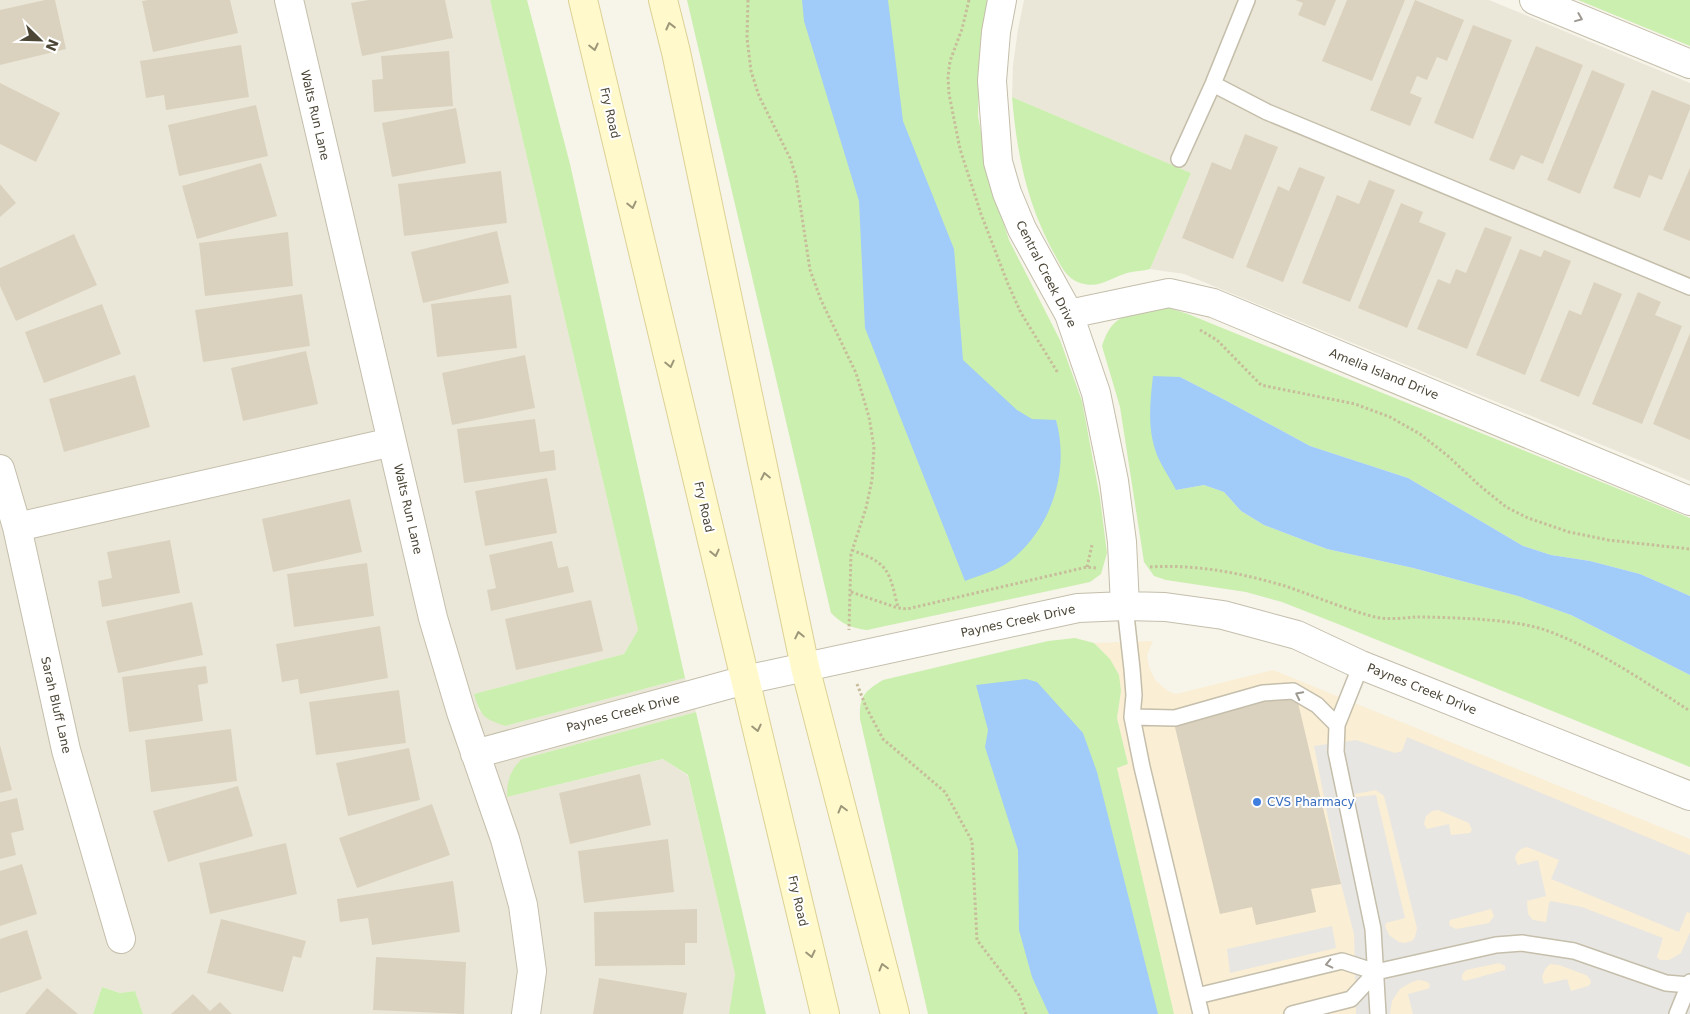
<svg xmlns="http://www.w3.org/2000/svg" width="1690" height="1014" viewBox="0 0 1690 1014" font-family="'DejaVu Sans',sans-serif">
<style>
.residential{fill:#ebe7d8}
.commercial{fill:#faeed4}
.green{fill:#cbefaf}
.parking{fill:#e8e6e2;fill-rule:evenodd}
.water{fill:#a1cbf9}
.building{fill:#dad2be}
.lines{fill:none;stroke-linecap:round;stroke-linejoin:round}
.service-casing{stroke:#c4beab;stroke-width:18}
.minor-casing{stroke:#c4beab;stroke-width:30}
.secondary-casing{stroke:#dcd195;stroke-width:30}
.path{stroke:#c7bd9b;stroke-width:3;stroke-dasharray:2.5 2.5;stroke-linecap:butt}
.service{stroke:#fff;stroke-width:15}
.minor{stroke:#fff;stroke-width:28}
.secondary{stroke:#fff9cc;stroke-width:28}
.oneway{stroke:#9d9991}
.oneway2{stroke:#9d977a}
.shop-dot{fill:#3f7fe0;stroke:#fff;stroke-width:2}
.labels{text-anchor:middle;dominant-baseline:central;stroke-width:4;stroke-linejoin:round;paint-order:stroke}
.street-label{font-size:12px;fill:#4c4637;stroke:#fff}
.shop-label{font-size:12px;fill:#366cbe;stroke:#fff;text-anchor:start}
</style>
<rect width="100%" height="100%" fill="#f7f4ea"/>
<path class="residential" d="M0 0H490L638 630 624 654 475 694 479 711 505 726 685 678 696 712 522 759 507 797 664 759 688 776 735 974 729 1014H143L135 991 120 993 102 987 93 1014H0Z
M1024 0H1489L1690 83V481L1184 274 1150 269 1191 173 1012 97 1013 65 1018 29Z"/>
<path class="commercial" d="M1153 641 1147 655 1149 667 1156 681 1168 691 1176 694 1273 670 1690 839V1014H1174L1117 768 1128 764 1117 718 1121 691 1110 659 1094 643Z"/>
<path class="green" d="M490 0H527L570 164 685 678 505 726C483 718 481 717 474 694L624 654 638 630Z
M687 0H988L980 45 978 116 990 180 1009 240 1060 340 1082 401 1100 498 1107 553 1101 574 1090 582 867 630C851 628 842 624 831 613Z
M1578 0H1690V46Z
M1012 97 1191 173 1150 269C1143 271 1135 271 1127 273 1110 278 1100 289 1080 283 1067 279 1061 266 1055 255 1027 204 1017 155 1012 97Z
M1153 308H1169L1188 314 1690 518V596L1640 574 1590 561 1551 555 1523 546 1408 478 1310 446 1225 400 1180 377 1176 490 1204 485 1224 492 1241 511 1264 525 1327 549 1413 568 1518 596 1571 615 1690 675V767L1338 624 1282 602 1246 592 1166 580 1154 576 1144 562 1120 407 1102 346C1112 315 1125 316 1153 308Z
M1075 638 1094 643 1110 659 1119 675 1121 691 1117 718 1128 764 1117 768 1174 1014H928L860 719C859 696 865 691 883 680L1048 641Z
M696 712 766 1014H729L735 974 688 775 663 759 507 797C507 781 510 770 522 759Z
M102 987 120 993 135 991 143 1014H93Z"/>
<path class="parking" d="M1407 737 1690 855V913L1687 912 1679 932 1551 879 1559 860 1527 847 1521 849 1517 853 1515 858 1518 865 1538 860 1546 896 1527 901 1528 914 1533 920 1546 922 1549 903 1551 901 1582 907 1663 938 1657 957 1660 960H1669L1681 953 1690 932V1014H1413L1408 994 1427 989 1430 987 1429 983 1425 981 1418 980 1410 983 1400 989 1392 1001 1390 1014H1356L1354 934 1341 884 1314 746 1356 740 1395 753 1402 751ZM1376 790 1384 796 1417 928 1415 937 1412 941 1405 943 1399 942 1389 935 1385 926 1386 923 1405 918 1376 795 1355 797V794ZM1438 810 1469 823 1472 830 1470 833 1451 835 1449 824 1427 829 1424 824 1426 816 1432 811ZM1491 909 1494 916 1489 923 1456 929 1450 926 1449 923 1450 920ZM1499 963 1505 966V970L1465 981 1462 979V975L1466 970ZM1550 964 1559 965 1586 975 1590 979 1591 983 1588 986 1571 991 1567 979 1544 984 1542 977 1545 969Z
M1332 926 1336 948 1230 973 1227 949Z"/>
<path class="water" d="M802 0H888L903 121 954 249 963 360 1017 410 1032 419 1056 420C1070 470 1052 528 1010 561 997 571 980 575 965 581L865 328 859 201 804 21Z
M1153 376 1180 377 1225 400 1310 446 1408 478 1523 546 1551 555 1590 561 1640 574 1690 596V675L1571 615 1518 596 1413 568 1327 549 1264 525 1241 511 1224 492 1204 485 1176 490C1170 478 1162 467 1157 455 1147 429 1150 403 1153 376Z
M1026 679 1037 682 1083 733 1097 772 1158 1014H1049L1032 977 1019 930 1018 850 985 747 988 730 976 685Z"/>
<path class="building" d="M45 0H55L66 49 0 65V10Z
M148 0H230L238 33 153 52 142 1Z
M368 0H445L453 38 362 56 351 3Z
M1295 0H1336L1325 26 1298 15 1303 3Z
M1347 0H1405L1372 81 1322 61Z
M1415 0 1464 20 1447 61 1437 57 1427 80 1417 76 1410 93 1422 98 1410 126 1370 110Z
M1473 25 1512 40 1473 139 1434 123Z
M241 45 249 97 166 110 164 95 146 98 140 61Z
M1536 46 1583 65 1543 164 1521 155 1514 170 1489 160Z
M449 51 453 106 374 112 372 80 383 79 381 56Z
M1592 70 1625 84 1580 194 1547 180Z
M0 83 60 113 36 162 0 144Z
M1652 90 1690 105V109L1662 180 1649 175 1640 198 1613 188Z
M256 105 268 156 179 176 168 125Z
M456 108 466 163 392 177 382 123Z
M1245 134 1278 147 1233 259 1182 238 1212 162 1231 170Z
M261 163 277 216 197 239 182 186Z
M1299 167 1325 177 1283 282 1246 267 1278 186 1289 191Z
M1690 168V241L1663 230Z
M501 171 507 223 404 236 398 184Z
M1369 180 1395 190 1350 302 1302 283 1337 195 1359 204Z
M0 184 16 203 0 217Z
M1401 203 1423 212 1419 222 1446 233 1407 328 1358 308Z
M1485 227 1512 237 1467 349 1417 329 1438 279 1450 284 1456 269 1466 273Z
M497 231 509 283 423 303 411 252Z
M288 232 293 286 205 296 199 243Z
M74 234 97 285 16 321 0 286V268Z
M1520 249 1541 257 1544 250 1571 261 1525 375 1476 355Z
M1594 282 1622 294 1579 397 1540 381 1569 310 1581 315Z
M1638 292 1661 302 1655 315 1682 326 1642 424 1592 404Z
M302 294 310 346 203 362 195 310Z
M511 295 517 348 437 357 431 304Z
M102 304 121 354 44 383 25 332Z
M1690 333V440L1653 424Z
M306 351 318 404 243 421 231 368Z
M525 355 535 408 452 425 442 373Z
M135 375 150 427 64 452 49 399Z
M535 419 540 452 554 450 556 470 464 483 457 429Z
M547 478 557 533 485 546 475 491Z
M350 499 362 552 273 572 262 519Z
M170 540 180 593 102 607 98 581 112 578 107 552Z
M552 541 558 568 568 566 574 592 491 611 487 590 496 588 489 555Z
M367 563 374 616 294 627 287 574Z
M591 600 603 651 516 670 505 619Z
M192 602 203 655 118 673 106 621Z
M380 626 388 678 300 694 298 679 282 682 276 644Z
M206 666 208 683 198 685 203 721 129 732 122 677Z
M399 690 406 743 316 755 309 702Z
M1295 690 1341 884 1311 889 1316 912 1256 925 1252 907 1220 914 1173 719Z
M231 729 237 781 151 792 145 740Z
M0 745 12 790 0 793Z
M409 748 420 800 348 816 336 763Z
M640 774 651 825 570 844 559 793Z
M238 786 253 836 168 862 153 811Z
M17 798 24 830 11 833 16 855 0 859V802Z
M432 804 450 855 357 888 339 838Z
M668 839 674 892 584 903 578 851Z
M286 843 297 894 210 914 199 863Z
M22 864 37 914 0 926V871Z
M453 881 460 932 372 945 368 918 340 922 337 899Z
M697 909V943H685V965L595 966 594 912Z
M221 919 306 941 301 958 293 956 283 992 207 973Z
M27 930 42 979 0 993V939Z
M376 957 466 962 464 1014 373 1010Z
M599 978 687 993 683 1014H593Z
M47 988 78 1014H25Z
M193 994 210 1011 220 1002 232 1014H171Z"/>
<g class="lines">
<defs>
<path id="service" d="M1213 84 1267 112 1690 287
M1179 159 1213 84 1247 0
M1125 606 1132 669 1134 695 1132 717 1142 767 1201 1014
M1361 665 1337 725 1336 752 1373 929 1378 1014
M1132 717 1175 718 1263 693 1293 691 1317 705 1337 725
M1197 996 1342 961 1376 972 1496 945 1522 943 1574 951 1666 983 1689 985
M1292 1014 1351 999 1376 972
M1677 1014 1690 982"/>
<path id="minor" d="M289 0 433 618 461 712 505 839 523 905 532 971 526 1014
M1002 0 996 32 992 81 998 162 1007 193 1022 229 1069 314 1096 393 1114 481 1122 542 1125 606
M1534 0 1690 64
M1069 314 1169 293 1213 303 1690 501
M0 469 17 527 66 750 121 939
M17 527 392 442
M475 754 745 680 1078 608 1125 606 1165 607 1223 615 1297 635 1361 665 1690 796"/>
<path id="secondary" d="M583 0 825 1014
M663 0 676 52 805 667 895 1014"/>
</defs>
<use href="#service" class="service-casing"/>
<use href="#minor" class="minor-casing"/>
<use href="#secondary" class="secondary-casing"/>
<path class="path" d="M748 0 747 38 751 71 759 96 790 158 796 177 810 270 821 300 856 373 869 417 874 447 872 480 866 508 851 554 849 630
M969 0 962 29 950 61 948 77 949 94 960 149 981 214 1008 284 1021 313 1058 373
M1200 330 1217 340 1261 385 1355 404 1390 417 1420 434 1448 456 1479 485 1506 507 1528 518 1569 532 1608 540 1690 549
M852 550C861 554 872 557 880 564 892 573 894 594 898 607
M1087 567 1092 545
M1150 567C1196 564 1241 573 1285 586 1315 596 1344 609 1375 617 1388 620 1403 618 1416 617 1436 617 1457 618 1477 619 1500 621 1526 623 1548 631 1599 650 1645 682 1690 711
M851 592 898 608 907 609 1087 567 1097 568
M857 684 866 707 883 739 945 792 972 841 977 940 1019 995 1026 1014"/>
<use href="#service" class="service"/>
<use href="#minor" class="minor"/>
<use href="#secondary" class="secondary"/>
</g>
<defs><path id="oneway-chevron" d="M-2-3.5L2.5 0L-2 3.5" fill="none" stroke-width="1.6" stroke-linecap="round" stroke-linejoin="round" transform="scale(1.25)"/></defs>
<g class="oneway">
<use href="#oneway-chevron" transform="translate(1579 18) rotate(22)"/>
<use href="#oneway-chevron" transform="translate(1299 695) rotate(-153)"/>
<use href="#oneway-chevron" transform="translate(1329 964) rotate(167)"/>
</g>
<g class="oneway2">
<use href="#oneway-chevron" transform="translate(670 26) rotate(-104)"/>
<use href="#oneway-chevron" transform="translate(594 47) rotate(77)"/>
<use href="#oneway-chevron" transform="translate(632 205) rotate(77)"/>
<use href="#oneway-chevron" transform="translate(670 364) rotate(77)"/>
<use href="#oneway-chevron" transform="translate(765 476) rotate(-102)"/>
<use href="#oneway-chevron" transform="translate(715 553) rotate(77)"/>
<use href="#oneway-chevron" transform="translate(799 635) rotate(-102)"/>
<use href="#oneway-chevron" transform="translate(757 728) rotate(77)"/>
<use href="#oneway-chevron" transform="translate(842 809) rotate(-105)"/>
<use href="#oneway-chevron" transform="translate(811 954) rotate(77)"/>
<use href="#oneway-chevron" transform="translate(883 967) rotate(-105)"/>
</g>
<circle class="shop-dot" cx="1257" cy="802" r="5"/>
<g class="labels">
<g class="street-label">
<text transform="translate(610 113) rotate(77)">Fry Road</text>
<text transform="translate(315 115) rotate(77)">Walts Run Lane</text>
<text transform="translate(1046 274) rotate(63)">Central Creek Drive</text>
<text transform="translate(1384 374) rotate(22)">Amelia Island Drive</text>
<text transform="translate(704 507) rotate(77)">Fry Road</text>
<text transform="translate(408 509) rotate(77)">Walts Run Lane</text>
<text transform="translate(1018 621) rotate(-12)">Paynes Creek Drive</text>
<text transform="translate(1422 689) rotate(22)">Paynes Creek Drive</text>
<text transform="translate(56 705) rotate(77)">Sarah Bluff Lane</text>
<text transform="translate(623 713) rotate(-15)">Paynes Creek Drive</text>
<text transform="translate(798 901) rotate(77)">Fry Road</text>
</g>
<g class="shop-label">
<text x="1267" y="802">CVS Pharmacy</text>
</g>
</g>
<g transform="translate(40 40) rotate(113)" stroke="#ffffff" stroke-width="4" paint-order="stroke">
<path d="M0-4L9 19L0 12L-9 19Z" fill="#4c4637"/>
<text y="-8" font-size="14" font-weight="bold" text-anchor="middle" fill="#4c4637">N</text>
</g>
</svg>
